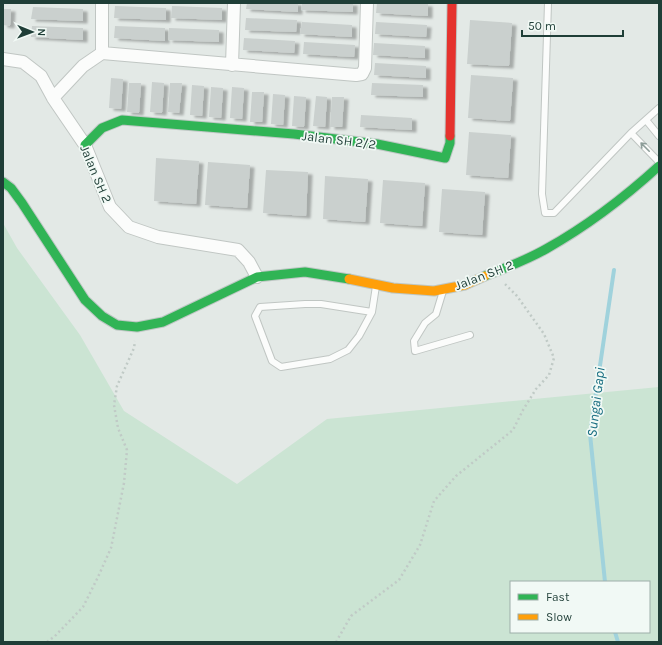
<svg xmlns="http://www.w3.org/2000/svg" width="662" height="645" viewBox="0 0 662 645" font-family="Karla,sans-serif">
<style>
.green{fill:#cbe4d3;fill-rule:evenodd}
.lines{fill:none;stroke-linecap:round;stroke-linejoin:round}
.stream{stroke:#a0d2dc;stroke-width:4}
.building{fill:#cad0ce;filter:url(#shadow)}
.lane-casing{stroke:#c0c6c3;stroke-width:8}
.street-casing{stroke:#c0c6c3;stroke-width:14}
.fast-casing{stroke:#bec7c4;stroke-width:11}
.slow-casing{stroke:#bec7c4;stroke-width:11}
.jam-casing{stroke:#bec7c4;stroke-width:11}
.path{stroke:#c0cac6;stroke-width:2.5;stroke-dasharray:2 3;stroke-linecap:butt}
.lane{stroke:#fbfcfb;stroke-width:6}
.street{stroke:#fbfcfb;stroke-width:12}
.fast{stroke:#30b455;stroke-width:9}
.slow{stroke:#ff9f0a;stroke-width:9}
.jam{stroke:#e5322d;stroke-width:9}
.oneway{stroke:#8d9d99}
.labels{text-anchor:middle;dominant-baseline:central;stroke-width:3.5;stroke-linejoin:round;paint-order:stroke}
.street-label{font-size:13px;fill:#1f3e37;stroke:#f1f9f5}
.water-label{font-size:14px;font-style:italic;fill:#146b7f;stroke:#f1f9f5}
</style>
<defs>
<filter id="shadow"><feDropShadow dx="4.5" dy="2.5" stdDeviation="1" flood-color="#0004"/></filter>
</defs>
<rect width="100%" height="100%" fill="#e3e9e6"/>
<path class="green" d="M3 223 17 248 80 335 124 411 237 484 327 419 659 387V642H3ZM511 582H649V632H511Z"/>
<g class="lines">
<path class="stream" d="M605 582 590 434 614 270
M615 632 618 642"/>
</g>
<path class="building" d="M247 3H298V12L246 9Z
M302 3H353V12L301 10Z
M377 3 428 4V16L376 13Z
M115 6 166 8V20L114 18Z
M172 6 222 8V20L171 18Z
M33 7 83 9V21L31 19Z
M3 9H11L10 26 3 25Z
M246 18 297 20 296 32 245 30Z
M470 20 512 23 509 66 467 64Z
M302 22 352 25V37L300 34Z
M376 22 427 25 426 37 375 34Z
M32 26 83 28V40L31 37Z
M115 26 165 28V41L114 38Z
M169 28 219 30V42L168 40Z
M244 38 295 41 294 53 243 50Z
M304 42 355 45 354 57 303 54Z
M374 43 425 46V58L373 55Z
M375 63 426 66V78L374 75Z
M471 75 513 78 510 121 468 118Z
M111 78 123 79 121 109 109 108Z
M152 82 164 83 162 113 150 112Z
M129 83H141L139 113 127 112Z
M170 83H182L179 113 168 112Z
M372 83 423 85V97L371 95Z
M192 85 204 86 202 116 190 115Z
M211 87 223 88 221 118 209 117Z
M232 87 244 88 242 119 230 118Z
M252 92H264L262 122H250Z
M273 94 285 95 283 125 271 124Z
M294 96 306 97 304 127 292 126Z
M316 96 327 97 325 127 313 126Z
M332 97H344L342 127H330Z
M361 115 412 118V130L360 127Z
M469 132 511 135 508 178 466 175Z
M156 158 199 161 196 204 154 201Z
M208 162 250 165 247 208 205 205Z
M266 170 308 172 306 216 263 213Z
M325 176 368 179 365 222 323 219Z
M383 180 425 183 422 226 380 223Z
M442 189 485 192 482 235 439 232Z"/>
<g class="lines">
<defs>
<path id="lane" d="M548 3 542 194 545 213H554L631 133 659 108
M646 120 659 136
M631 133 659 162
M443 291 436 314 425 323 414 341 415 351 470 335
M372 312 321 304H305L260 307 255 316 272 361 281 367 330 359 348 350 359 336 372 312 376 286"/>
<path id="street" d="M102 3V53
M3 59 23 62 41 76 53 98 85 145 110 207 129 227 158 237 238 250 249 262 257 277
M232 65 234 3
M53 98 83 66 102 53 356 75 362 74 365 68 367 3"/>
<path id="fast" d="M85 145 102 128 122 120 294 134 377 144 445 158 450 143V136
M3 182 11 188 22 203 85 300 102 316 117 325 137 327 163 322 257 277 305 272 349 279
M485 276C505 268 527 260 546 249 587 226 625 197 659 166"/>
<path id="slow" d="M349 279 393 288 434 291 465 285 485 276"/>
<path id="jam" d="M450 136 452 3"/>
</defs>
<use href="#lane" class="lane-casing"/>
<use href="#street" class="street-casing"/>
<use href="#fast" class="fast-casing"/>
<use href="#slow" class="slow-casing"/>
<use href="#jam" class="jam-casing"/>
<path class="path" d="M47 642 55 636 83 607 98 577 111 548 124 483 127 450 118 428 114 405 117 386 134 348 135 341
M336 642 351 616 399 580 420 545 434 501 456 476 513 430 523 410 536 389 549 375 554 358 544 334 517 296 504 283"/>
<use href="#lane" class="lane"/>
<use href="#street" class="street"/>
<use href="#fast" class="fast"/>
<use href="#slow" class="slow"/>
<use href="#jam" class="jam"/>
</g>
<defs><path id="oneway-shaft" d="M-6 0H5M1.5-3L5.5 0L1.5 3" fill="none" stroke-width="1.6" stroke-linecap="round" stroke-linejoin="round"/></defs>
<use class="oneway" href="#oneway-shaft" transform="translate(645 147) rotate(-135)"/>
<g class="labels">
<g class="street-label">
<text transform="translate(339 140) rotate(7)">Jalan SH 2/2</text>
<text transform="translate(96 174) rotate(67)">Jalan SH 2</text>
<text transform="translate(484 275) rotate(-21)">Jalan SH 2</text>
</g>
<g class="water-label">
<text transform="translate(596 402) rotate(-83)">Sungai Gapi</text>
</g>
</g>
<rect width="662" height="645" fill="none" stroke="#1f3e37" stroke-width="8"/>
<rect x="510" y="581" width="140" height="52" fill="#f1f9f5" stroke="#9daea9"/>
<rect x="518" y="594" width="20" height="6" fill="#30b455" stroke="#9daea9"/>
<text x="546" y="601" font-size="12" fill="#1f3e37">Fast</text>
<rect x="518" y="614" width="20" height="6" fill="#ff9f0a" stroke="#9daea9"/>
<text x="546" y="621" font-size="12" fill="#1f3e37">Slow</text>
<g transform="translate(32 32) rotate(91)" stroke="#f1f9f5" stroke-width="3" paint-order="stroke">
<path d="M0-3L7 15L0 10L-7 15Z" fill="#1f3e37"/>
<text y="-6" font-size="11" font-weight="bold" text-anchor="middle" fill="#1f3e37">N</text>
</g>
<path d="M522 30v6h101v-6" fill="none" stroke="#1f3e37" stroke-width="2"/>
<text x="528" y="30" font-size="12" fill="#1f3e37" stroke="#f1f9f5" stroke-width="3" paint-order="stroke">50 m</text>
</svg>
